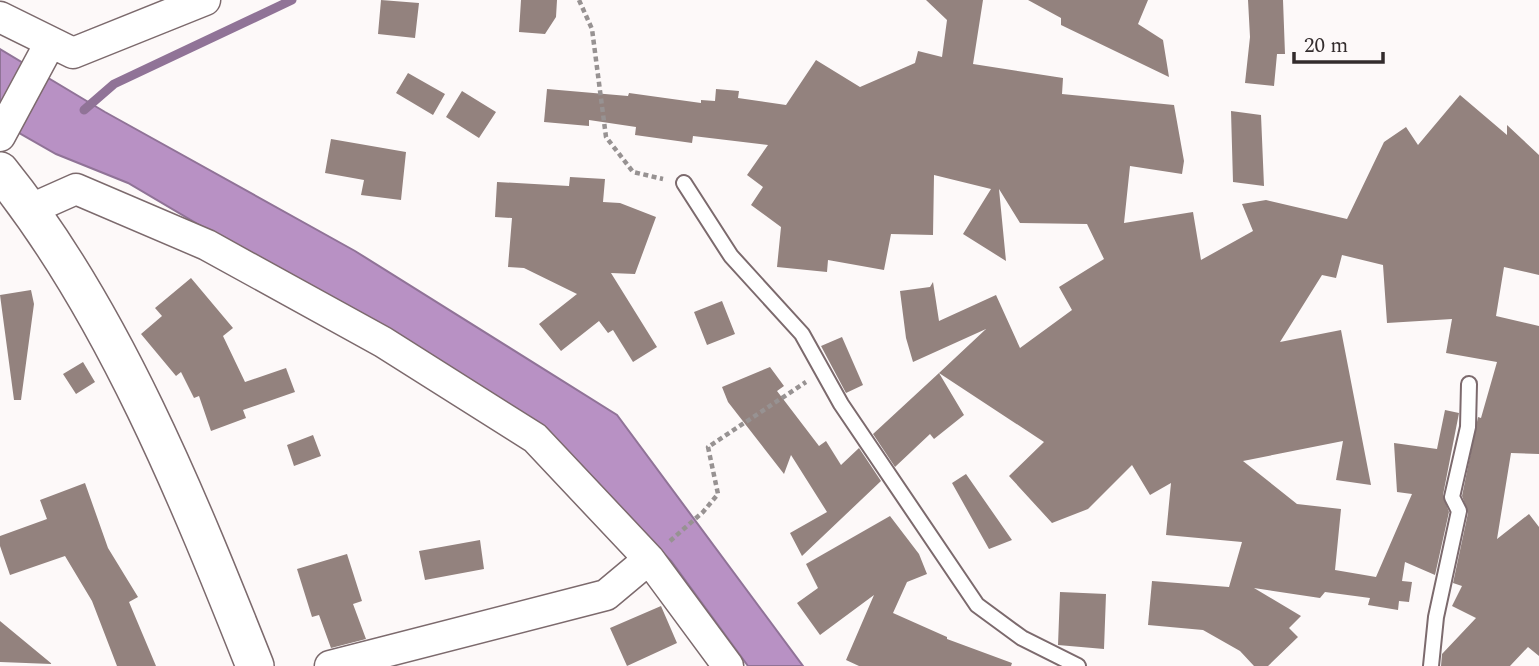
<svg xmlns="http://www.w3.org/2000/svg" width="1539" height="666" viewBox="0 0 1539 666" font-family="Spectral,serif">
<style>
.water{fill:#b891c4;stroke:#907397;stroke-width:2}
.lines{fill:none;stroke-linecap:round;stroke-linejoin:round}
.stream{stroke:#907397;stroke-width:9}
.building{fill:#93827e}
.service-casing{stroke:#7c6a6d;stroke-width:18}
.minor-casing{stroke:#7c6a6d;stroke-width:33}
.tertiary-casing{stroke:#7c6a6d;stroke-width:40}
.path{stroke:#979292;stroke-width:4.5;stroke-dasharray:5 3.5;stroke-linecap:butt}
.service{stroke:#fff;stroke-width:14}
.minor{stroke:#fff;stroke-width:30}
.tertiary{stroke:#fff;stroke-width:37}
</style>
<rect width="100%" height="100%" fill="#fdf9f9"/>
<path class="water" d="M0 49 105 112 355 251 617 415 803 666H748L671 561 548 431 128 183 56 154 0 122Z"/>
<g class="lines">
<path class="stream" d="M84 110 114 84 292 0"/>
</g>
<path class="building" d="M381 0 419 3 415 38 378 34Z
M521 0H557L556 17 545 34 519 32Z
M926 0H983L973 64 1063 78 1062 94 1174 105 1184 161 1182 174 1130 166 1124 223 1193 212 1201 260 1253 231 1242 204 1266 200 1347 219 1384 142 1406 127 1418 145 1460 95 1507 135V125L1539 155V275L1504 267 1496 316 1539 326V454L1511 453 1497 539 1529 514 1539 527V656L1528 647 1510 666H1441L1442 654 1476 618 1452 606 1462 586 1453 583 1468 513 1462 496 1478 417 1481 418 1497 362 1446 353 1452 319 1387 323 1383 265 1342 255 1336 278 1322 275 1280 342 1341 330 1371 485 1336 480 1343 441 1243 461 1297 504 1341 509 1335 570 1376 577 1412 494 1397 492 1394 443 1437 449 1445 410 1459 413 1443 495 1449 512 1435 575 1405 562 1402 581 1412 582 1409 602 1399 601 1398 610 1368 605 1370 598 1325 592 1320 598 1254 588 1301 616 1289 628 1298 637 1268 666H1254L1240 651 1203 630 1148 625 1152 581 1229 587 1242 542 1166 535 1171 483 1150 495 1132 465 1088 509 1052 523 1009 476 1044 442 939 373 986 329 913 362 906 338 900 291 930 287 933 282 939 321 996 295 1020 348 1072 310 1059 287 1104 259 1087 224 1020 223 999 189 1006 261 963 234 991 189 934 175 933 235 891 234 884 270 828 260 827 272 777 267 781 227 751 205 763 187 747 175 768 145 693 136 692 143 635 135 636 127 589 120V126L544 122 547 89 628 96 629 93 701 103V100L715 101 716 89 739 91 738 98 786 105 816 60 860 87 915 63 918 51 942 57 947 20Z
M1028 0H1148L1138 24 1163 40 1169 77 1061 25V18Z
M1248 0H1283L1285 54H1277L1274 86 1245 83 1250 37Z
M408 73 445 94 433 115 396 93Z
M462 91 496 112 479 138 446 117Z
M1231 111 1261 115 1264 186 1233 182Z
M331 139 406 152 401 200 361 195 364 180 325 173Z
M570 177 605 179 603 202 620 203 656 217 635 274 611 273 657 347 633 362 613 330 608 333 599 321 561 351 539 324 577 294 524 268 508 267 512 218 495 217 497 182 569 186Z
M191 278 233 328 223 336 245 382 286 368 295 392 243 410 246 418 211 431 199 396 194 398 181 372 176 376 141 334 162 316 155 308Z
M31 290 34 304 21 400H14L0 295Z
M722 301 735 334 707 345 694 312Z
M842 337 863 385 846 393 821 346Z
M83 362 95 382 76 394 63 374Z
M770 367 784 386 777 391 819 446 826 441 841 465 859 448 881 481 802 556 790 533 827 512 791 455 784 474 728 402 722 387Z
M939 373 964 415 934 439 930 434 895 467 873 434Z
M313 435 321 456 294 466 287 445Z
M966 474 1012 540 989 549 952 483Z
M85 483 108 548 138 597 129 602 156 666H117L92 601 65 556 10 575 0 546V536L47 519 40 500Z
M890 516 919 554 927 574 907 582 893 613 947 637V639L1012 663 1011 666H859L846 660 874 595 820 635 797 603 818 588 806 564Z
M480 540 484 569 425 580 419 551Z
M347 554 362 601 353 604 366 639 331 648 319 615 312 617 297 569Z
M1060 592 1106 594 1104 649 1058 645Z
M661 606 677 643 627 666 610 628Z
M0 621 52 664 0 662Z"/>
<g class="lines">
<defs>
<path id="service" d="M684 183 731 256 802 334 841 404 977 605 1022 638 1078 666
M1431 666 1436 617 1459 511 1452 497 1468 427 1469 384"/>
<path id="minor" d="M0 17 73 53 205 0
M0 136 50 43
M31 209 76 189 207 245 383 342 535 438 649 559 728 666
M330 666 606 595 649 559"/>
<path id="tertiary" d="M0 171C113 311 189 500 255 666"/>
</defs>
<use href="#service" class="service-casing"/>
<use href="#minor" class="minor-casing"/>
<use href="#tertiary" class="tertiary-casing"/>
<path class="path" d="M579 0 592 29 606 137 633 172 663 179
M670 541 703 512 718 494 708 447 806 382"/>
<use href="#service" class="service"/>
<use href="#minor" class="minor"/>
<use href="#tertiary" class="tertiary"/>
</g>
<path d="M1294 52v10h89v-10" fill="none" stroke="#332c2d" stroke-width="3.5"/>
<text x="1304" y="52" font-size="21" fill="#332c2d" stroke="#fdf9f9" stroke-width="5" paint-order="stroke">20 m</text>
</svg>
